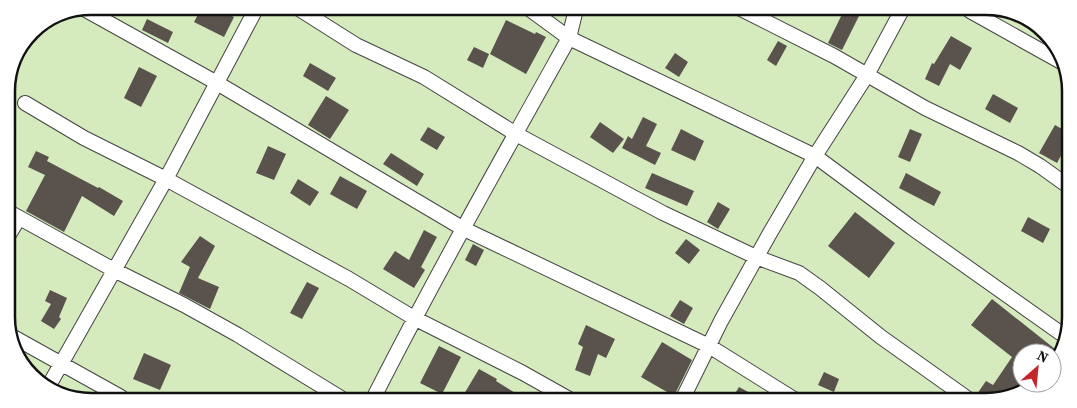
<svg xmlns="http://www.w3.org/2000/svg" width="1077" height="408" viewBox="0 0 1077 408" font-family="'Source Serif 4',serif">
<style>
.green{fill:#d5ebbd}
.building{fill:#5a524d}
.lines{fill:none;stroke-linecap:round;stroke-linejoin:round}
.minor-casing{stroke:#444;stroke-width:16}
.minor{stroke:#fff;stroke-width:14}
.rim{fill:none;stroke:#111;stroke-width:2.5}
</style>
<rect width="100%" height="100%" fill="#fffdf5"/>
<path class="green" d="M91 6 1014 11 1053 39 1070 79 1066 345 1052 364V353H1022V383H1039L992 402 63 397 27 373 8 334 6 85 15 53 35 27Z"/>
<path class="building" d="M202 7H213L234 17 224 37 194 22Z
M844 10H862L842 50 828 43Z
M147 19 173 32 168 43 142 30Z
M506 20 535 34 536 32 546 37 526 74 490 54Z
M951 36 972 48 960 70 950 64 939 86 925 79 932 63 934 64Z
M778 41 787 46 776 66 767 60Z
M474 47 489 54 483 68 467 60Z
M675 53 688 62 679 77 665 68Z
M310 63 336 78 328 91 303 76Z
M139 67 157 76 141 107 124 98Z
M993 94 1018 108 1010 123 985 109Z
M326 96 349 110 330 139 308 125Z
M643 117 657 124 646 146 661 153 655 165 622 148 628 136 632 139Z
M600 122 624 139 613 153 590 137Z
M1055 125 1069 133V141L1057 163 1039 153Z
M428 127 445 137 437 150 420 140Z
M681 129 704 141 695 161 671 150Z
M910 129 922 134 910 162 898 157Z
M268 146 286 154 274 180 256 173Z
M36 151 49 157 47 161 98 188 99 187 123 201 114 216 82 196 64 232 26 211 45 175 28 167Z
M391 153 424 174 417 186 383 164Z
M652 173 694 191 687 206 645 188Z
M906 173 941 192 934 206 899 188Z
M340 176 367 191 357 209 330 194Z
M298 179 319 192 310 206 290 193Z
M718 202 730 209 718 229 707 222Z
M855 212 895 243 869 278 828 246Z
M1028 217 1050 229 1043 243 1021 231Z
M424 230 437 237 421 267 425 270 414 288 383 269 395 251 409 260Z
M200 236 215 246 198 278 219 287 210 309 179 293 190 267 181 262Z
M686 239 700 250 689 264 675 253Z
M473 244 484 250 476 266 465 260Z
M307 282 319 288 302 319 290 313Z
M50 290 67 298 59 317 61 319 54 329 41 321 51 304 45 301Z
M992 299 1060 353H1022V383L1024 384 1019 391 988 402 977 394 986 381 993 385 1012 357 971 325Z
M680 300 693 308 684 324 670 316Z
M586 325 615 339 606 358 598 354 590 376 575 370 583 347 578 344Z
M662 342 692 360 674 396 641 377Z
M439 346 461 357 442 394 420 383Z
M144 353 171 365 160 390 133 379Z
M479 369 497 379 496 381 525 399H461Z
M824 372 839 379 834 392 818 385Z
M739 387 763 400H731Z"/>
<g class="lines">
<defs>
<path id="minor" d="M296 7 356 45 424 77 516 134 631 196 663 213 756 257 799 273 820 288 881 337 971 401
M528 8 569 38 815 156 912 228 1066 337
M84 9 217 83 462 228 709 346 797 401
M741 9 834 56 925 108 1018 153 1040 166 1068 186
M970 11 1063 63
M25 103 84 138 166 179 349 279 414 318 523 373 571 400
M7 211 114 270 184 305 238 335 341 398
M7 238 19 218
M8 334 121 397
M48 387 166 179 257 7
M373 399C435 277 502 158 569 38L576 9
M682 400 721 321 770 233 815 156 867 75 902 10"/>
</defs>
<use href="#minor" class="minor-casing"/>
<use href="#minor" class="minor"/>
</g>
<path d="M0 0H1077V408H0ZM91 15H986A76 76 0 0 1 1062 91V317A76 76 0 0 1 986 393H91A76 76 0 0 1 15 317V91A76 76 0 0 1 91 15Z" fill="#fff" fill-rule="evenodd"/>
<path class="rim" d="M91 15H986A76 76 0 0 1 1062 91V317A76 76 0 0 1 986 393H91A76 76 0 0 1 15 317V91A76 76 0 0 1 91 15Z"/>
<g transform="translate(1037 368) rotate(27)"><circle r="24" fill="#ffffff" stroke="#a0a0a0"/>
<path d="M0-4L9 19L0 12L-9 19Z" fill="#c4262e"/>
<text y="-8" font-size="14" font-weight="bold" text-anchor="middle" fill="#111111">N</text>
</g>
</svg>
